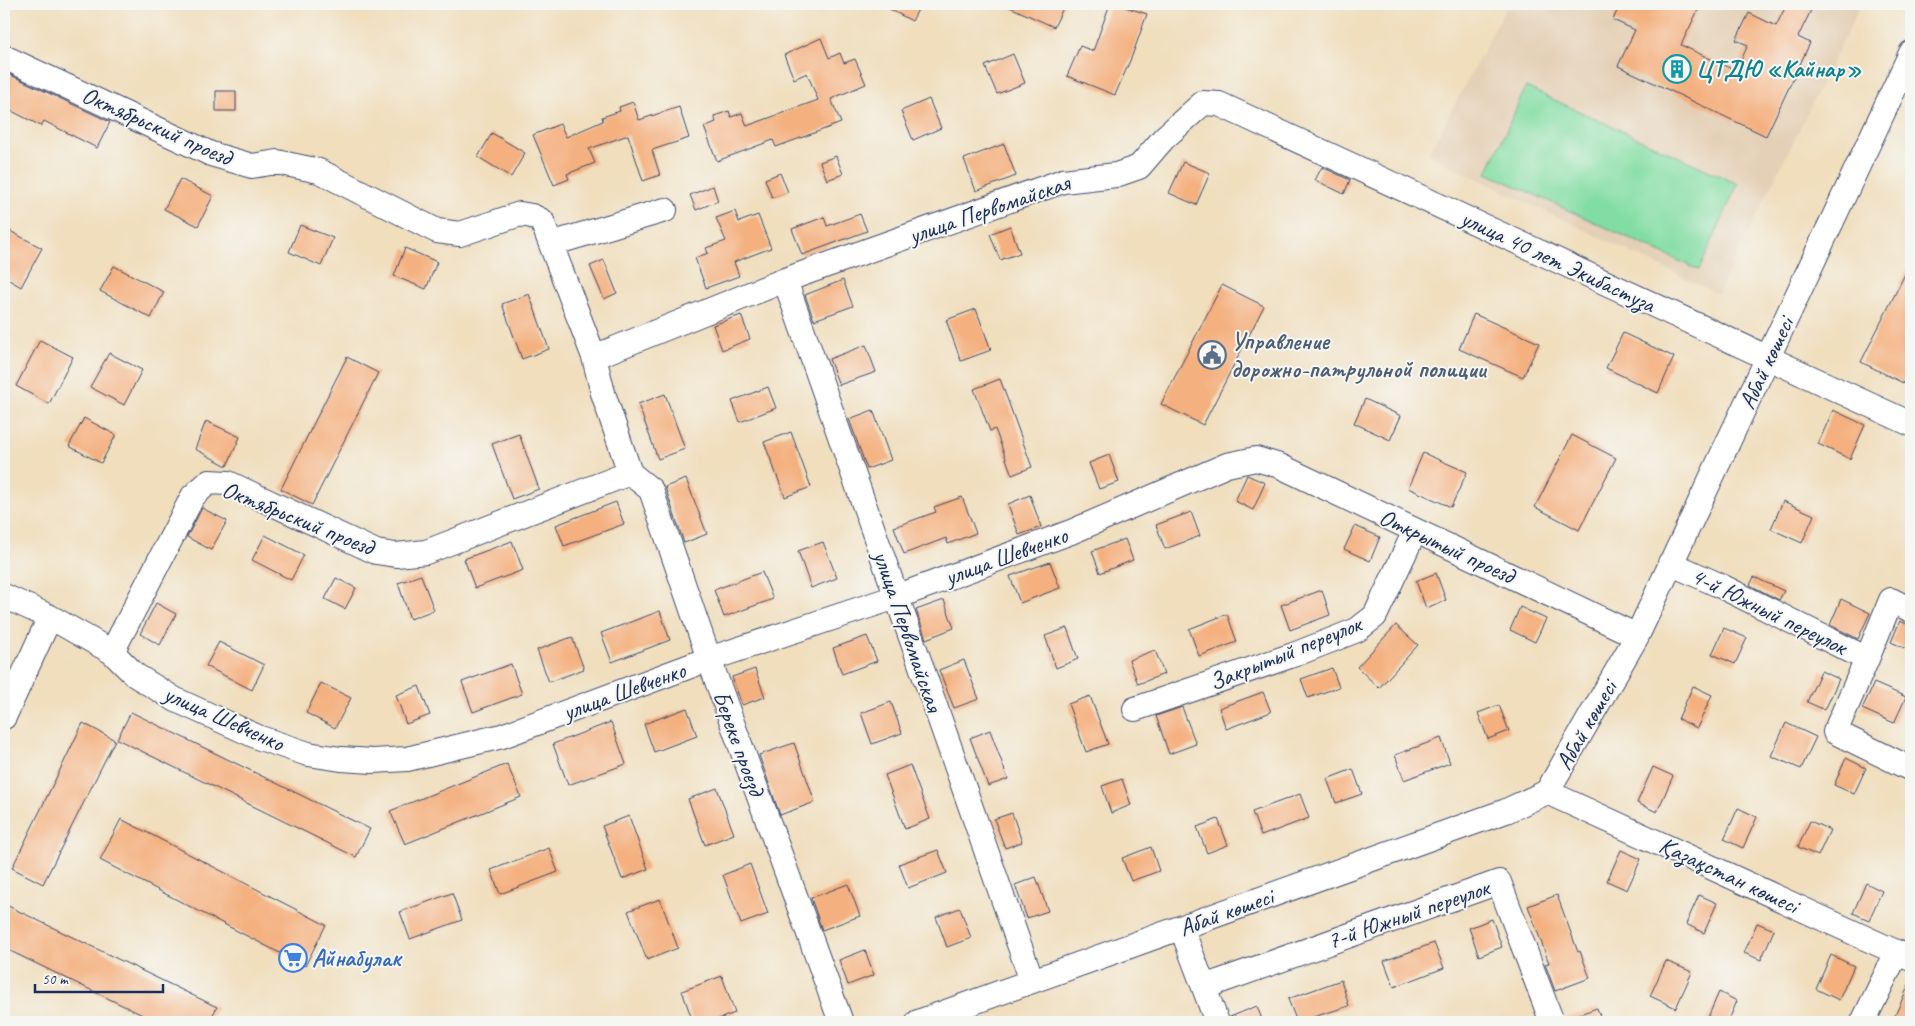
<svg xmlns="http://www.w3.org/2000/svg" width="1915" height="1026" viewBox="0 0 1915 1026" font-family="Caveat,sans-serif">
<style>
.built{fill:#e4d0b6}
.green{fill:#82dda3;stroke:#4e8680}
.building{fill:#f4b07f}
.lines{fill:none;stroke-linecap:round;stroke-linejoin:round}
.minor-casing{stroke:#3b496c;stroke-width:26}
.minor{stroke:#fff;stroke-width:24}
.labels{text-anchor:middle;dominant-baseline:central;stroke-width:4;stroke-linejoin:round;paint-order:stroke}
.culture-label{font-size:24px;font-weight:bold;fill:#0d838f;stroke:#f6f6f2;text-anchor:start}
.street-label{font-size:24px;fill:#1b2f5e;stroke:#f6f6f2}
.service-label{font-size:24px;font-weight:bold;fill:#4e5e75;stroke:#f6f6f2;text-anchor:start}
.shop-label{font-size:24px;font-weight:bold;fill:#366cbe;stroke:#f6f6f2;text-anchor:start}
</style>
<rect width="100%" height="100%" fill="#f6f6f2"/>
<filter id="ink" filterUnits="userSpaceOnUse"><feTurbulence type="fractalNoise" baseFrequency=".02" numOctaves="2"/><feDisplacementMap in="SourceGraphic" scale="10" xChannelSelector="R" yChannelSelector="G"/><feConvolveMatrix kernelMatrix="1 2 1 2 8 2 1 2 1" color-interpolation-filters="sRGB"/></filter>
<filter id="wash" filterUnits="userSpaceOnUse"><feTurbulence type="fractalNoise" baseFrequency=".0096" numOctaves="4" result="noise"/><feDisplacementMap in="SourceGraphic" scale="20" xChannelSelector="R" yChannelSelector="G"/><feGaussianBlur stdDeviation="1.12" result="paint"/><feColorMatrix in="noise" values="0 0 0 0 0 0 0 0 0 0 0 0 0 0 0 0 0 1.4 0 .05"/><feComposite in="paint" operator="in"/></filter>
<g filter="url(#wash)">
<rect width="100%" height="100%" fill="#f0debd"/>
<path class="built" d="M1508 4H1861L1718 294 1428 155Z"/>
<path class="green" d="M1526 87 1738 184 1699 270 1487 173Z"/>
<g id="blocks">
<path class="building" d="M880 4H921L912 21Z
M1003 4H1065L1054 27Z
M1110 4H1116L1147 14 1132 56 1115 95 1067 76 1080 46 1093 51Z
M1620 4H1701L1681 45 1736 71 1748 45 1736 40 1749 13 1776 26 1787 4H1814L1798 37 1810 43 1766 136 1618 66 1635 30 1613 20Z
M821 38 829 58 840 53 844 63 855 59 866 84 831 99 841 123 776 147 773 140 717 161 704 127 716 122 714 116 729 111 731 117 742 113 747 126 818 100 807 73 794 79 784 55Z
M1013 54 1025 83 997 94 985 66Z
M4 72 110 122 97 148 44 121 41 126 4 107Z
M216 91H236V111H216Z
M929 99 941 128 913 140 901 111Z
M633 102 639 120 679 107 689 138 652 150 660 175 643 181 628 135 589 149 595 163 567 174 569 179 554 185 533 135 560 124 566 137 603 121 602 117 620 111 619 107Z
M492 133 525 153 511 177 478 157Z
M1004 144 1016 176 976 191 964 159Z
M836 156 843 174 827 180 820 162Z
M1183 162 1210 173 1196 205 1169 193Z
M1322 167 1350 180 1344 194 1315 180Z
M780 173 788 192 772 198 765 179Z
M180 179 213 196 198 226 164 209Z
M713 186 718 201 696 210 690 195Z
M735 211 739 222 758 215 771 248 734 262 739 276 706 288 695 258 708 253 706 248 726 241 716 218Z
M860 214 867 231 802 255 792 229 824 217 827 226Z
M300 225 333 238 321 266 289 252Z
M1010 226 1020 253 1000 260 990 234Z
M10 231 42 248 21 287 4 277V243Z
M405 248 437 262 426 289 394 276Z
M604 260 617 293 604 299 590 266Z
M1911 262V387L1861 362Z
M114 266 164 292 151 318 100 291Z
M843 280 853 306 814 320 805 295Z
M1222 285 1264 306 1203 425 1161 404Z
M529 294 549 349 522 359 502 304Z
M976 309 991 350 961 361 946 320Z
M1474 314 1539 343 1523 377 1459 349Z
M741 315 750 339 722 350 713 325Z
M1623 333 1674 357 1658 393 1606 368Z
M40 340 73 357 49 404 16 386Z
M866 345 876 372 839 385 829 359Z
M109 353 142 370 124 405 90 387Z
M347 357 378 373 312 505 281 489Z
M1000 379 1032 467 1012 475 995 429 990 431 974 389Z
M768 387 776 408 740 422 732 401Z
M665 394 685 449 658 459 638 404Z
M1365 399 1401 416 1390 440 1354 423Z
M873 410 891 460 867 469 849 419Z
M1833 410 1865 425 1850 459 1818 444Z
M84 418 116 435 101 463 69 446Z
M206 421 240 437 227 466 195 449Z
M791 432 811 487 785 497 764 442Z
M519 434 539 489 512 499 492 444Z
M1572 435 1616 458 1579 530 1535 507Z
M1423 453 1467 472 1451 507 1408 488Z
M1109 455 1119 482 1099 489 1089 463Z
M1247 475 1265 483 1253 510 1235 501Z
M686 479 707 534 684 543 665 487Z
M1030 495 1041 527 1019 535 1008 504Z
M962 497 976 533 948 544 946 538 904 554 894 527 936 512 934 507Z
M1783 501 1814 515 1802 543 1771 529Z
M616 502 624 524 564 546 556 525Z
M202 508 227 521 211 550 187 537Z
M1191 512 1200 536 1165 549 1156 525Z
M1355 526 1380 537 1370 561 1344 549Z
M265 535 304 555 291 580 252 560Z
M1125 539 1133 560 1100 573 1092 551Z
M512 541 523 570 475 588 464 559Z
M823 542 837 578 811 588 798 551Z
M1050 562 1060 588 1020 603 1010 576Z
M762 572 773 599 724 617 714 590Z
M1436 573 1446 600 1426 608 1416 581Z
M421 575 434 610 410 619 398 583Z
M1754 577 1784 591 1779 600 1750 585Z
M336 578 356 588 345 609 325 599Z
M1322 590 1330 615 1290 630 1281 605Z
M1841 599 1870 613 1858 639 1830 625Z
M944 600 954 628 926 639 916 610Z
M156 603 176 614 160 645 140 634Z
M1520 607 1546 619 1535 642 1510 630Z
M660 611 670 640 612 662 601 633Z
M1227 614 1237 642 1199 656 1189 629Z
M1900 621 1911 626V651L1891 642Z
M1396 625 1418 645 1379 688 1357 667Z
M1067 628 1078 659 1056 668 1045 636Z
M1724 628 1747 638 1735 664 1712 654Z
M867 636 877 661 842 674 833 648Z
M572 637 584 669 549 682 537 650Z
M219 642 264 665 252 690 206 666Z
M1155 650 1164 674 1138 684 1129 660Z
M964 660 979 699 954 708 939 670Z
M511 664 522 694 473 712 462 682Z
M1332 668 1339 687 1308 698 1301 679Z
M755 669 765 697 742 705 732 677Z
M1821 671 1839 679 1825 710 1807 702Z
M321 683 351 698 335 728 306 713Z
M1874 683 1906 697 1894 723 1862 709Z
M419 686 430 715 406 724 396 695Z
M1693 686 1712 695 1697 728 1678 719Z
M1263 692 1271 712 1226 729 1219 708Z
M1090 696 1108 744 1086 752 1068 704Z
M891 702 902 733 872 744 861 713Z
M1499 705 1509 731 1488 739 1478 713Z
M1182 707 1196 744 1169 754 1156 716Z
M687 708 697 736 654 752 644 724Z
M131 712 370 829 356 857 117 739Z
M611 722 626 764 568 785 553 744Z
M83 723 115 740 43 884 12 868Z
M1786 723 1816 737 1801 769 1771 756Z
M990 730 1008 779 988 786 970 738Z
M1441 738 1450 763 1404 780 1395 755Z
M794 743 815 802 780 815 759 755Z
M1846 758 1866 768 1854 794 1834 785Z
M507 764 521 797 405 844 390 811Z
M910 765 930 819 905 829 885 775Z
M1653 767 1673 776 1657 812 1637 803Z
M1353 769 1362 794 1336 803 1327 779Z
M1122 779 1131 805 1111 813 1102 786Z
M717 788 734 834 705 845 688 799Z
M1300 794 1309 818 1261 836 1252 812Z
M1738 808 1757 817 1743 848 1724 839Z
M1012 813 1022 842 1005 848 994 819Z
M629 816 648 869 622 879 602 826Z
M121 819 326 925 305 966 100 860Z
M1218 819 1228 845 1207 853 1197 827Z
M1810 821 1830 830 1818 856 1798 847Z
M1151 847 1159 871 1131 881 1122 858Z
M549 848 558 872 500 894 491 870Z
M938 850 947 873 908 888 899 864Z
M1621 850 1641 859 1627 890 1607 881Z
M750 864 768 914 741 924 723 875Z
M1036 877 1048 911 1027 918 1015 885Z
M1866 883 1882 891 1869 920 1853 913Z
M848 884 860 916 822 930 811 898Z
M452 893 462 920 410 939 400 912Z
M1557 895 1578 952 1580 951 1590 978 1555 991 1545 964 1549 963 1528 906Z
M1699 895 1717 903 1704 933 1686 924Z
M660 899 678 948 647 960 628 911Z
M4 904 217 1007 209 1022H157L4 948Z
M960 908 971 938 947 947 936 917Z
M1492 919 1502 947 1479 956 1469 928Z
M1757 923 1774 930 1761 960 1744 953Z
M1434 943 1444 968 1394 987 1384 961Z
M865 950 874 975 848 985 839 960Z
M1831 955 1854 966 1839 1000 1816 989Z
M1666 961 1692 972 1676 1008 1650 996Z
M722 976 735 1013 710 1022H693L682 991Z
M1341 980 1349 1006 1297 1022 1288 999Z
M1911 980V1022H1892Z
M1719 992 1737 1001 1728 1022H1706Z
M1257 1006 1263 1022H1230V1017Z
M1597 1008 1602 1022H1565V1019Z"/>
</g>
</g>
<g filter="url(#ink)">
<use href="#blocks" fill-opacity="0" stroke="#3b496c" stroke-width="1"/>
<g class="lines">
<defs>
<path id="minor" d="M4 57 211 154 252 166 277 162 319 171 437 231 460 234 520 214 532 216 542 221 594 357 603 393 630 473 651 490 709 659 841 1022
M551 244 665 210
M785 280 1032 981
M594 357 785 280 1063 181 1116 175 1139 167 1164 138 1203 103 1219 104 1911 424
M1670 563 1721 586 1867 659 1891 600 1911 610
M4 596 50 617 112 652 135 675 176 700 260 738 308 754 341 759 373 761 407 759 502 736 709 659 896 597 1071 532 1227 465 1256 459 1280 466 1637 636
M112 652 193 496 209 482 228 483 376 552 396 555 426 552 630 473
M1867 659 1835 732 1911 769
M1135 709 1296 654 1357 630 1375 616 1415 531
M4 717 50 617
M1547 792 1911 959
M1182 929 1217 1022
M1204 987 1499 882 1552 1022
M918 1022 1506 811 1547 792 1637 636 1911 53
M1863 1022 1897 952"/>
</defs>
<use href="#minor" class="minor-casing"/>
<use href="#minor" class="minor"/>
</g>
</g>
<defs>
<symbol id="building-ring" viewBox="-11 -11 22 22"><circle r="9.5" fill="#f6f6f2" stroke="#0f9aa8" stroke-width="1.5"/><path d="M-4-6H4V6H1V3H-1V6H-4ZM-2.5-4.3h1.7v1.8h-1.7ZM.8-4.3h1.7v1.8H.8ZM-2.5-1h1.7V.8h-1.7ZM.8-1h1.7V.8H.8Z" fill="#0f9aa8"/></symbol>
<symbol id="civic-ring" viewBox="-11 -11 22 22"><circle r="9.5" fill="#f6f6f2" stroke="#5c6f8a" stroke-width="1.5"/><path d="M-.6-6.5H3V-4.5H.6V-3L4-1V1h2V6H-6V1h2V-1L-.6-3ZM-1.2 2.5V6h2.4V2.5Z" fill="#5c6f8a"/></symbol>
<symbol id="supermarket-ring" viewBox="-11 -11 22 22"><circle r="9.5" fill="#f6f6f2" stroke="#3f7fe0" stroke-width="1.5"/><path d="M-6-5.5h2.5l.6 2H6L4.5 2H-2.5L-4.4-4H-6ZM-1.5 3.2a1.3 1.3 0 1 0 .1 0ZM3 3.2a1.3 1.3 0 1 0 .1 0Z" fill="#3f7fe0"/></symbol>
</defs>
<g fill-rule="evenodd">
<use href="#building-ring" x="1661" y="53" width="32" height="32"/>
<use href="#civic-ring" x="1196" y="339" width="32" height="32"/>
<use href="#supermarket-ring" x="277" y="942" width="32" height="32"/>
</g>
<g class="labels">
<g class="culture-label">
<text x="1696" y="69">ЦТДЮ «Кайнар»</text>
</g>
<g class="street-label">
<text transform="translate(157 126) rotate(24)">Октябрьский проезд</text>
<text transform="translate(989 209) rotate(-19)">улица Первомайская</text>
<text transform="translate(1558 261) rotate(25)">улица 40 лет Экибастуза</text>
<text transform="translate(1766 363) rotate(-65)">Абай көшесі</text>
<text transform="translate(298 518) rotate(22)">Октябрьский проезд</text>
<text transform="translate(1447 546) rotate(25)">Открытый проезд</text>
<text transform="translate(1006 556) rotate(-20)">улица Шевченко</text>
<text transform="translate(1769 611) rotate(26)">4-й Южный переулок</text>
<text transform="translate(908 631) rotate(71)">улица Первомайская</text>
<text transform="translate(1285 653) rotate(-22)">Закрытый переулок</text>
<text transform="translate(624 691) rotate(-20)">улица Шевченко</text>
<text transform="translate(224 718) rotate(24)">улица Шевченко</text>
<text transform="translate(1586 725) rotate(-60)">Абай көшесі</text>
<text transform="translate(739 743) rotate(70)">Береке проезд</text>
<text transform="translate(1729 875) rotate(25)">Қазақстан көшесі</text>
<text transform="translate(1226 912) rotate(-20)">Абай көшесі</text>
<text transform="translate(1408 914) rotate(-19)">7-й Южный переулок</text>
</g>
<g class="service-label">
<text x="1231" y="341">Управление<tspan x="1231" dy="28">дорожно-патрульной полиции</tspan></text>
</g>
<g class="shop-label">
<text x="312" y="958">Айнабулак</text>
</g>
</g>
<rect width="1915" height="1026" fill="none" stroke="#f6f6f2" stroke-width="20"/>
<path d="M35 984v8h128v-8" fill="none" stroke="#1b2f5e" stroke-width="2.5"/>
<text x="42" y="984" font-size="15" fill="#1b2f5e" stroke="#f6f6f2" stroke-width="4" paint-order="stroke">50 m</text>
</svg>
